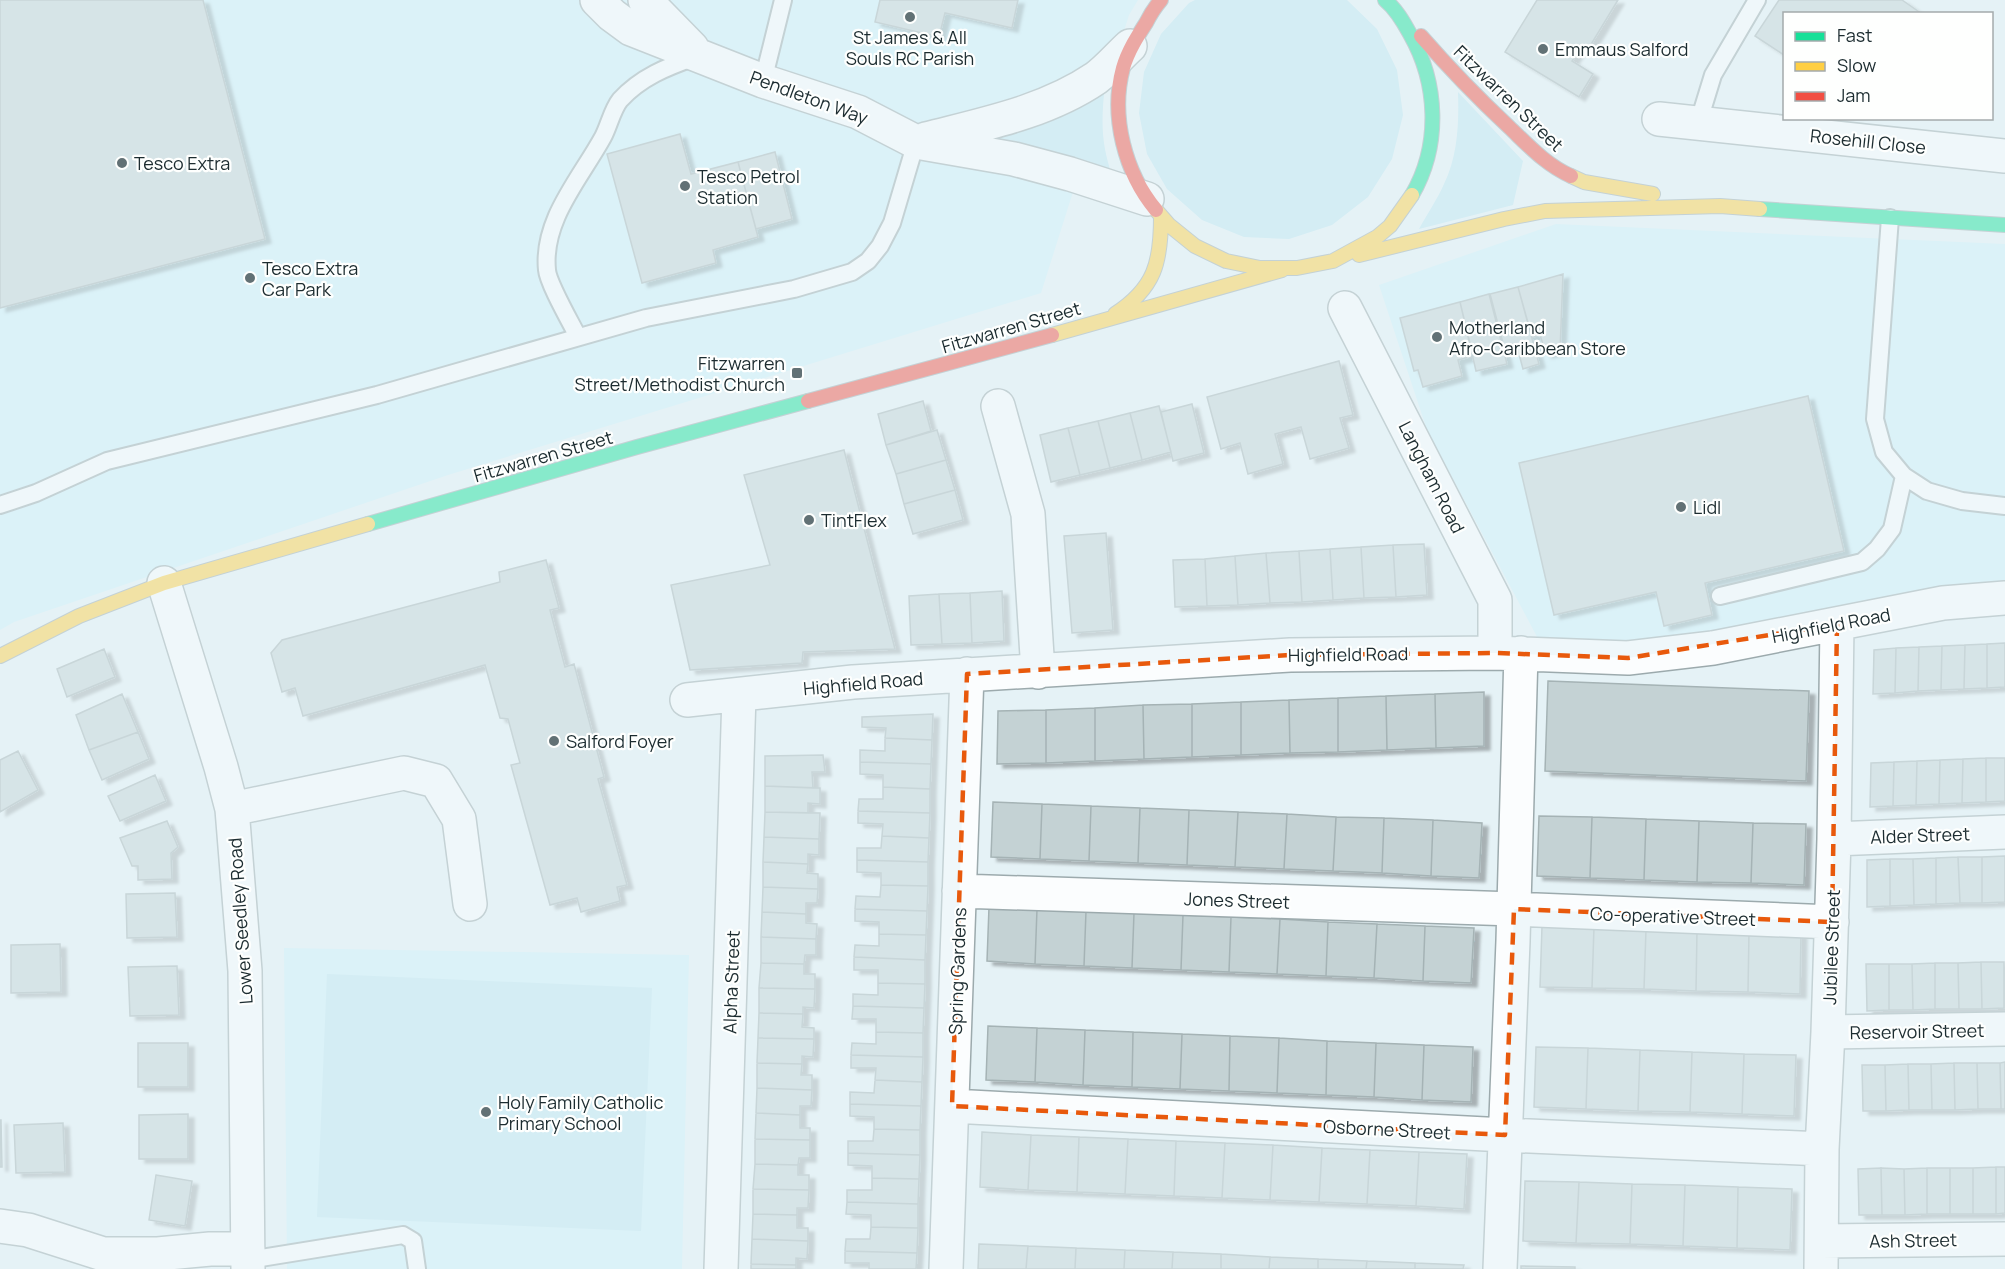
<svg xmlns="http://www.w3.org/2000/svg" width="2005" height="1269" viewBox="0 0 2005 1269" font-family="Manrope,sans-serif">
<style>
.built{fill:#cef1fa}
.green{fill:#bee6f1}
.building{fill:#c4d2d4;stroke:#a5b3b5;stroke-width:1.5;filter:url(#shadow)}
.lines{fill:none;stroke-linecap:round;stroke-linejoin:round}
.lane-casing{stroke:#9caaad;stroke-width:20}
.street-casing{stroke:#9caaad;stroke-width:36}
.fast-casing{stroke:#9caaad;stroke-width:16}
.slow-casing{stroke:#9caaad;stroke-width:16}
.jam-casing{stroke:#9caaad;stroke-width:16}
.lane{stroke:#fbfdfe;stroke-width:16}
.street{stroke:#fbfdfe;stroke-width:33}
.fast{stroke:#16e098;stroke-width:14}
.slow{stroke:#ffcf43;stroke-width:14}
.jam{stroke:#f24e42;stroke-width:14}
.marked{fill:none;stroke:#e8590c;stroke-width:4.5;stroke-dasharray:12 8;stroke-linejoin:round}
.poi-dot{fill:#627175;stroke:#fefffe;stroke-width:2}
.labels{text-anchor:middle;dominant-baseline:central;stroke-width:4.5;stroke-linejoin:round;paint-order:stroke}
.poi-label{font-size:18px;fill:#1c2c30;stroke:#fefffe;text-anchor:start}
.street-label{font-size:18px;fill:#1c2c30;stroke:#fefffe}
</style>
<defs>
<filter id="shadow"><feDropShadow dx="6" dy="4" stdDeviation="1.5" flood-color="#0004"/></filter>
</defs>
<rect width="100%" height="100%" fill="#e5f2f6"/>
<path class="built" d="M0 0H1138L1129 15 1041 293 448 475 14 622 0 630Z
M1556 224 2005 244V583L1684 638 1543 648 1427 430 1379 285Z
M284 948 689 955 682 1269H287Z"/>
<path class="green" d="M1195 0H1347L1377 29 1397 70 1403 115 1392 159 1368 197 1332 225 1289 239 1244 237 1202 220 1167 189 1147 154 1139 113 1144 72 1161 34 1189 3Z
M1458 92 1523 161 1513 205 1419 229C1427 214 1437 200 1444 184 1458 156 1459 122 1458 92Z
M1104 94C1101 127 1102 147 1113 178L982 149 1001 129 1036 124 1064 116Z
M327 974 652 988 641 1231 317 1217Z"/>
<path class="building" d="M0 0H203L265 239 0 308Z
M880 0H1018L1012 28 945 13 939 37 875 22Z
M1537 0H1618L1587 51 1581 47 1572 61 1593 74 1579 97 1505 52Z
M1779 0H1902L1922 14H1784V55L1755 36Z
M680 134 691 174 738 162 758 237 713 250 716 263 642 283 607 154Z
M775 152 792 219 756 229 738 162Z
M1563 274 1560 351 1546 354 1540 335 1532 337 1518 287Z
M1518 287 1539 364 1523 369 1516 343 1504 347 1490 294Z
M1489 294 1507 364 1476 371 1460 302Z
M1460 302 1473 356 1458 360 1462 376 1423 387 1418 370 1414 371 1400 318Z
M1339 361 1353 415 1340 418 1349 448 1310 459 1301 427 1275 434 1283 464 1248 474 1240 443 1221 449 1207 397Z
M1808 396 1844 551 1705 583 1712 615 1664 626 1656 592 1554 615 1519 463Z
M923 401 931 431 886 445 878 414Z
M1192 404 1204 453 1173 461 1161 412Z
M1159 406 1171 452 1142 460 1130 413Z
M1130 413 1142 460 1110 468 1098 421Z
M1098 421 1110 468 1080 475 1068 428Z
M1068 428 1080 475 1051 482 1040 435Z
M937 430 946 460 896 474 886 445Z
M844 450 895 649 803 652 802 663 690 670 671 585 770 565 744 475Z
M946 460 955 490 904 504 896 474Z
M955 490 963 520 913 534 904 504Z
M1106 533 1113 630 1072 633 1064 536Z
M1424 544 1427 595 1396 597 1393 545Z
M1393 545 1396 597 1364 598 1361 547Z
M1361 547 1364 598 1333 600 1330 549Z
M1330 549 1333 600 1302 602 1299 551Z
M1299 551 1302 602 1270 603 1266 553Z
M1266 553 1270 603 1238 605 1235 556Z
M1235 556 1238 605 1207 606 1205 559Z
M1205 559 1207 606 1175 607 1173 560Z
M546 560 559 608 550 610 565 667 574 664 604 777 598 779 627 885 617 887 620 901 581 912 577 898 550 905 511 765 520 763 508 719 500 718 485 665 303 716 295 688 282 692 271 653 282 640 500 582 499 572Z
M1002 591 1004 641 972 643 970 593Z
M970 593 972 643 942 644 939 594Z
M939 594 942 644 911 645 909 596Z
M2005 643V687L1987 688V644Z
M1987 644V688L1964 689 1965 645Z
M1965 645 1964 689 1941 690 1942 646Z
M1942 646 1941 690 1918 691 1919 647Z
M1919 647 1918 691 1895 693 1896 648Z
M1896 648 1895 693 1873 694 1874 650Z
M104 649 115 677 67 697 57 669Z
M1548 681 1809 691 1806 781 1545 771Z
M1484 692V746L1436 748 1435 694Z
M122 694 138 732 89 750 76 715Z
M1435 694 1436 748 1387 750 1386 696Z
M1386 696 1387 750 1338 752V698Z
M1338 698V752L1290 753 1289 700Z
M1289 700 1290 753 1241 755V702Z
M1241 702V755L1192 757V704Z
M1192 704V757L1144 759 1143 705Z
M1143 705 1144 759 1095 761V708Z
M1095 708V761L1046 763V710Z
M1046 710V763L997 764 998 711Z
M933 714 932 740 885 738 886 728 862 727V717Z
M138 732 149 759 102 780 89 750Z
M885 738 932 740 931 764 860 762V750L885 751Z
M18 751 38 790 0 812V760Z
M823 755 825 772H812L813 788 765 786V756Z
M1986 758V802L1962 803 1963 759Z
M1986 758H2005V801L1986 802Z
M1963 759 1962 803 1939 804 1940 760Z
M1940 760 1939 804 1916 805 1917 761Z
M1917 761 1916 805 1893 806 1894 762Z
M860 762 931 764 930 789 883 787V775L860 774Z
M1894 762 1893 806 1870 807 1871 763Z
M155 775 166 801 120 821 108 796Z
M765 786 820 788V804L808 803V813L765 812Z
M883 787 930 789V813L858 811 859 799H883Z
M993 802 1042 804 1040 859 991 857Z
M1042 804 1091 806 1089 861 1040 859Z
M1091 806 1140 808 1138 863 1089 861Z
M1140 808 1189 810 1187 865 1138 863Z
M1189 810 1238 812 1235 867 1187 865Z
M858 811 930 813 929 838 882 836 883 824 858 823Z
M765 812 820 813 819 839 764 837Z
M1238 812 1287 814 1284 869 1235 867Z
M1287 814 1336 817 1333 871 1284 869Z
M1539 816 1592 817 1590 878 1537 876Z
M1336 817 1384 818 1382 873 1333 871Z
M1592 817 1646 819 1644 880 1590 878Z
M1384 818 1433 820 1431 876 1382 873Z
M1646 819 1699 821 1697 882 1644 880Z
M1433 820 1482 823 1479 878 1431 876Z
M167 821 178 847 171 853 172 879 138 880V866H132L120 838Z
M1699 821 1753 823 1751 883 1697 882Z
M1753 823 1806 824 1804 885 1751 883Z
M882 836 929 838 928 862 857 860V848H881Z
M764 837 819 839V855L808 854V864L763 862Z
M2005 856V902L1982 903V857Z
M1958 857 1960 903 1936 904V858Z
M1958 857H1982V903H1960Z
M1936 858V904L1914 905 1913 859Z
M1890 859V906L1867 907V860Z
M1890 859H1913L1914 905 1890 906Z
M857 860 928 862V886L881 885V873L857 872Z
M763 862 808 864 807 873 818 874V889L763 887Z
M881 885 928 886 927 911 855 909 856 896 880 897Z
M763 887 818 889 817 903H806V914L762 912Z
M175 893 177 937 127 938 126 894Z
M989 907 1037 909 1035 964 987 961Z
M855 909 927 911 926 935 879 934V922L855 921Z
M1037 909 1086 911 1084 966 1035 964Z
M1086 911 1134 913 1132 968 1084 966Z
M762 912 806 914V923L817 924 816 939 761 937Z
M1134 913 1183 915 1181 970 1132 968Z
M1183 915 1231 917 1229 972 1181 970Z
M1231 917 1280 919 1277 974 1229 972Z
M1280 919 1328 922 1326 976 1277 974Z
M1328 922 1377 924 1374 978 1326 976Z
M1377 924 1425 926 1423 981 1374 978Z
M1425 926 1474 928 1471 983 1423 981Z
M1542 926 1594 927 1592 988 1540 987Z
M1594 927 1646 929 1644 989 1592 988Z
M1646 929 1697 930 1696 991 1644 989Z
M1697 930 1749 932 1748 992 1696 991Z
M1749 932 1801 933 1800 994 1748 992Z
M879 934 926 935 925 960 854 957 855 945 879 946Z
M761 937 816 939V955H805L804 964 761 963Z
M60 944 61 992 11 993V945Z
M854 957 925 960V984L878 983V970H854Z
M1981 962 1982 1009H1959L1958 963Z
M1981 962H2004V1008L1982 1009Z
M761 963 804 964V974H815V989L759 988Z
M1935 963V1009L1913 1010 1912 964Z
M1935 963H1958L1959 1009H1935Z
M1866 964H1889V1010L1867 1011Z
M1889 964H1912L1913 1010H1889Z
M177 966 179 1015 130 1016 128 967Z
M878 983 925 984 924 1008 853 1006V994L878 995Z
M759 988 815 989 814 1008 803 1007V1014L759 1013Z
M853 1006 924 1008 923 1033 876 1032V1019H852Z
M759 1013 803 1014 802 1027 814 1028V1039L758 1038Z
M988 1026 1037 1028 1035 1082 986 1080Z
M1037 1028 1085 1030 1083 1085 1035 1082Z
M1085 1030 1133 1032 1132 1087 1083 1085Z
M876 1032 923 1033V1057L851 1055 852 1043 876 1044Z
M1133 1032 1182 1034 1180 1089 1132 1087Z
M1182 1034 1230 1036 1229 1091 1180 1089Z
M1230 1036 1279 1038 1277 1093 1229 1091Z
M758 1038 814 1039 813 1057 802 1056V1064L757 1063Z
M1279 1038 1327 1041 1326 1095 1277 1093Z
M1327 1041 1376 1043 1374 1097 1326 1095Z
M138 1043H188V1087H138Z
M1376 1043 1424 1045 1422 1100 1374 1097Z
M1424 1045 1473 1047 1471 1102 1422 1100Z
M1536 1047 1588 1048 1586 1109 1534 1107Z
M1588 1048 1640 1050 1638 1111 1586 1109Z
M1640 1050 1692 1052 1690 1112 1638 1111Z
M1692 1052 1744 1054 1742 1114 1690 1112Z
M1744 1054 1796 1055 1794 1116 1742 1114Z
M851 1055 923 1057 922 1082 875 1080 876 1068H851Z
M2005 1062V1109H2001L2000 1063Z
M757 1063 802 1064 801 1075H812V1090L757 1088Z
M1954 1063 1955 1110H1932L1931 1064Z
M1954 1063H1977L1978 1109 1955 1110Z
M1977 1063H2000L2001 1109H1978Z
M1908 1064H1931L1932 1110H1909Z
M1908 1064 1909 1110 1886 1111 1885 1065Z
M1862 1065H1885L1886 1111H1863Z
M875 1080 922 1082 921 1106 850 1104V1092L874 1093Z
M757 1088 812 1090 811 1106H800V1115L756 1113Z
M850 1104 921 1106 920 1130 874 1129V1117L850 1116Z
M756 1113 800 1115V1128H810V1140L755 1139Z
M188 1114V1159H139V1115Z
M0 1120H1L2 1167H0Z
M63 1123 65 1172 16 1173 14 1125Z
M874 1129 920 1130V1155L848 1153V1141H873Z
M982 1132 1031 1135 1028 1190 980 1187Z
M1031 1135 1079 1137 1077 1192 1028 1190Z
M1079 1137 1128 1139 1125 1194 1077 1192Z
M755 1139 810 1140V1158H799L798 1165 755 1164Z
M1128 1139 1176 1141 1174 1196 1125 1194Z
M1176 1141 1225 1143 1222 1198 1174 1196Z
M1225 1143 1273 1145 1270 1200 1222 1198Z
M1273 1145 1322 1148 1319 1202 1270 1200Z
M1322 1148 1370 1150 1367 1204 1319 1202Z
M1370 1150 1419 1152 1416 1206 1367 1204Z
M1419 1152 1467 1154 1464 1209 1416 1206Z
M848 1153 920 1155 919 1179 872 1178V1166L848 1165Z
M755 1164 798 1165V1175H809V1190L753 1189Z
M1996 1167V1214H1973V1168Z
M1996 1167H2005V1213L1996 1214Z
M1881 1168 1904 1169 1905 1215H1882Z
M1881 1168 1882 1215H1859L1858 1169Z
M1927 1168V1214L1905 1215 1904 1169Z
M1927 1168H1950V1214H1927Z
M1950 1168H1973V1214H1950Z
M156 1175 192 1181 185 1226 149 1220Z
M872 1178 919 1179 918 1204 847 1202V1190H872Z
M1525 1181 1579 1182 1576 1243 1523 1241Z
M1579 1182 1632 1184 1630 1244 1576 1243Z
M1632 1184 1685 1185 1683 1246 1630 1244Z
M1685 1185 1738 1187 1737 1248 1683 1246Z
M1738 1187 1792 1189 1790 1250 1737 1248Z
M753 1189 809 1190 808 1208H797V1215L753 1214Z
M847 1202 918 1204V1228L871 1227V1215L846 1214Z
M753 1214 797 1215V1228H808V1241L752 1239Z
M871 1227 918 1228 917 1253 845 1251 846 1239H870Z
M752 1239 808 1241 807 1259 796 1258V1265L751 1264Z
M979 1244 1028 1246 1026 1269H978Z
M1028 1246 1076 1248 1075 1269H1026Z
M1076 1248 1125 1250 1124 1269H1075Z
M1125 1250 1173 1252 1172 1269H1124Z
M845 1251 917 1253 916 1269H869V1263H845Z
M1173 1252 1221 1254V1269H1172Z
M1221 1254 1270 1257 1269 1269H1221Z
M1270 1257 1318 1259V1269H1269Z
M1318 1259 1367 1261 1366 1269H1318Z
M1367 1261 1415 1263V1269H1366Z
M1415 1263 1464 1265 1463 1269H1415Z
M751 1264 796 1265V1269H751Z
M1521 1266 1575 1267V1269H1521Z"/>
<g class="lines">
<defs>
<path id="lane" d="M763 81 783 0
M1698 124 1713 75 1757 0
M1890 218 1875 419 1884 452 1904 476 1927 491 1962 501 2005 506
M578 337C571 323 548 283 547 270 542 220 580 179 603 137 609 126 612 110 620 100 641 77 667 67 695 57
M0 505 36 493 107 461 377 395 646 318 794 289 852 272 868 261 880 246 892 223 916 142
M1720 596 1862 562 1877 549 1892 529 1904 476
M248 1260 403 1235 413 1241 417 1269"/>
<path id="street" d="M597 0 612 15 631 29 763 81 858 112 916 142 1014 159 1070 174 1147 199
M645 0 692 48
M1659 119 2005 156
M926 139C984 124 1046 112 1096 78 1108 69 1119 56 1130 46
M1345 308 1495 600V653
M998 406 1028 514 1038 672
M164 583 221 767 232 809 245 971 248 1269
M687 700 853 682 1290 655 1495 653 1628 658 1713 648 1943 603 2005 598
M232 809 404 773 436 781 459 819 470 904
M1834 839 2005 832
M959 891 1514 909 1832 922
M1828 1032 2005 1029
M952 1106 1505 1135 1822 1149
M0 1226 28 1230 103 1254H158L210 1249H248
M1822 1241 2005 1239
M721 1269 739 695
M946 1269 967 674
M1500 1269 1513 941 1521 653
M1821 1269 1822 1149 1828 1032 1834 839 1837 624"/>
<path id="fast" d="M1385 0C1396 9 1403 21 1410 34 1438 83 1441 145 1412 195
M1760 209 2005 225
M368 524 637 447 808 401"/>
<path id="slow" d="M1571 176 1584 182 1653 194
M1156 210 1169 225 1195 246 1226 261 1260 268H1297L1333 261 1377 237 1390 226 1412 195
M1359 255 1504 219 1545 211 1720 206 1760 209
M1115 314C1155 288 1161 262 1161 217
M1052 335 1282 270
M0 656 79 616 164 583 368 524"/>
<path id="jam" d="M1421 36C1449 68 1478 98 1509 127 1528 145 1546 165 1571 176
M1156 210C1125 173 1110 116 1123 68 1128 51 1137 37 1146 23 1150 15 1155 7 1161 0
M808 401 1052 335"/>
</defs>
<use href="#lane" class="lane-casing"/>
<use href="#street" class="street-casing"/>
<use href="#fast" class="fast-casing"/>
<use href="#slow" class="slow-casing"/>
<use href="#jam" class="jam-casing"/>
<use href="#lane" class="lane"/>
<use href="#street" class="street"/>
<use href="#fast" class="fast"/>
<use href="#slow" class="slow"/>
<use href="#jam" class="jam"/>
</g>
<path d="M0 0H2005V1269H0ZM1837 624 1832 922 1514 909 1505 1135 952 1106 967 674 1290 655 1495 653 1628 658Z" fill="#e5f2f6" fill-opacity=".55" fill-rule="evenodd"/>
<path class="marked" d="M1837 624 1832 922 1514 909 1505 1135 952 1106 967 674 1290 655 1495 653 1628 658Z"/>
<g class="poi-dot">
<circle cx="910" cy="17" r="6"/>
<circle cx="1543" cy="49" r="6"/>
<circle cx="122" cy="163" r="6"/>
<circle cx="685" cy="186" r="6"/>
<circle cx="250" cy="278" r="6"/>
<circle cx="1437" cy="337" r="6"/>
<rect x="791" y="367" width="12" height="12" rx="3"/>
<circle cx="1681" cy="507" r="6"/>
<circle cx="809" cy="520" r="6"/>
<circle cx="554" cy="741" r="6"/>
<circle cx="486" cy="1112" r="6"/>
</g>
<g class="labels">
<g class="poi-label">
<text x="910" y="37" text-anchor="middle">St James &amp; All<tspan x="910" dy="21">Souls RC Parish</tspan></text>
<text x="1555" y="49">Emmaus Salford</text>
<text x="134" y="163">Tesco Extra</text>
<text x="697" y="176">Tesco Petrol<tspan x="697" dy="21">Station</tspan></text>
<text x="262" y="268">Tesco Extra<tspan x="262" dy="21">Car Park</tspan></text>
<text x="1449" y="327">Motherland<tspan x="1449" dy="21">Afro-Caribbean Store</tspan></text>
<text x="785" y="363" text-anchor="end">Fitzwarren<tspan x="785" dy="21">Street/Methodist Church</tspan></text>
<text x="1693" y="507">Lidl</text>
<text x="821" y="520">TintFlex</text>
<text x="566" y="741">Salford Foyer</text>
<text x="498" y="1102">Holy Family Catholic<tspan x="498" dy="21">Primary School</tspan></text>
</g>
<g class="street-label">
<text transform="translate(809 97) rotate(20)">Pendleton Way</text>
<text transform="translate(1509 98) rotate(44)">Fitzwarren Street</text>
<text transform="translate(1868 141) rotate(6)">Rosehill Close</text>
<text transform="translate(1011 327) rotate(-16)">Fitzwarren Street</text>
<text transform="translate(543 456) rotate(-16)">Fitzwarren Street</text>
<text transform="translate(1432 477) rotate(63)">Langham Road</text>
<text transform="translate(1831 625) rotate(-11)">Highfield Road</text>
<text transform="translate(1348 654) rotate(-1)">Highfield Road</text>
<text transform="translate(863 683) rotate(-5)">Highfield Road</text>
<text transform="translate(1920 835) rotate(-2)">Alder Street</text>
<text transform="translate(1237 900) rotate(2)">Jones Street</text>
<text transform="translate(1673 916) rotate(2)">Co-operative Street</text>
<text transform="translate(240 921) rotate(-94)">Lower Seedley Road</text>
<text transform="translate(1831 947) rotate(-88)">Jubilee Street</text>
<text transform="translate(957 971) rotate(-88)">Spring Gardens</text>
<text transform="translate(731 982) rotate(-88)">Alpha Street</text>
<text transform="translate(1917 1031) rotate(-1)">Reservoir Street</text>
<text transform="translate(1387 1129) rotate(3)">Osborne Street</text>
<text transform="translate(1913 1240) rotate(-1)">Ash Street</text>
</g>
</g>
<rect x="1783" y="12" width="210" height="108" fill="#fefffe" stroke="#a4abac" stroke-width="1.5"/>
<rect x="1795" y="32" width="30" height="9" fill="#16e098" stroke="#a4abac" stroke-width="1.5"/>
<text x="1837" y="42" font-size="18" fill="#1c2c30">Fast</text>
<rect x="1795" y="62" width="30" height="9" fill="#ffcf43" stroke="#a4abac" stroke-width="1.5"/>
<text x="1837" y="72" font-size="18" fill="#1c2c30">Slow</text>
<rect x="1795" y="92" width="30" height="9" fill="#f24e42" stroke="#a4abac" stroke-width="1.5"/>
<text x="1837" y="102" font-size="18" fill="#1c2c30">Jam</text>
</svg>
